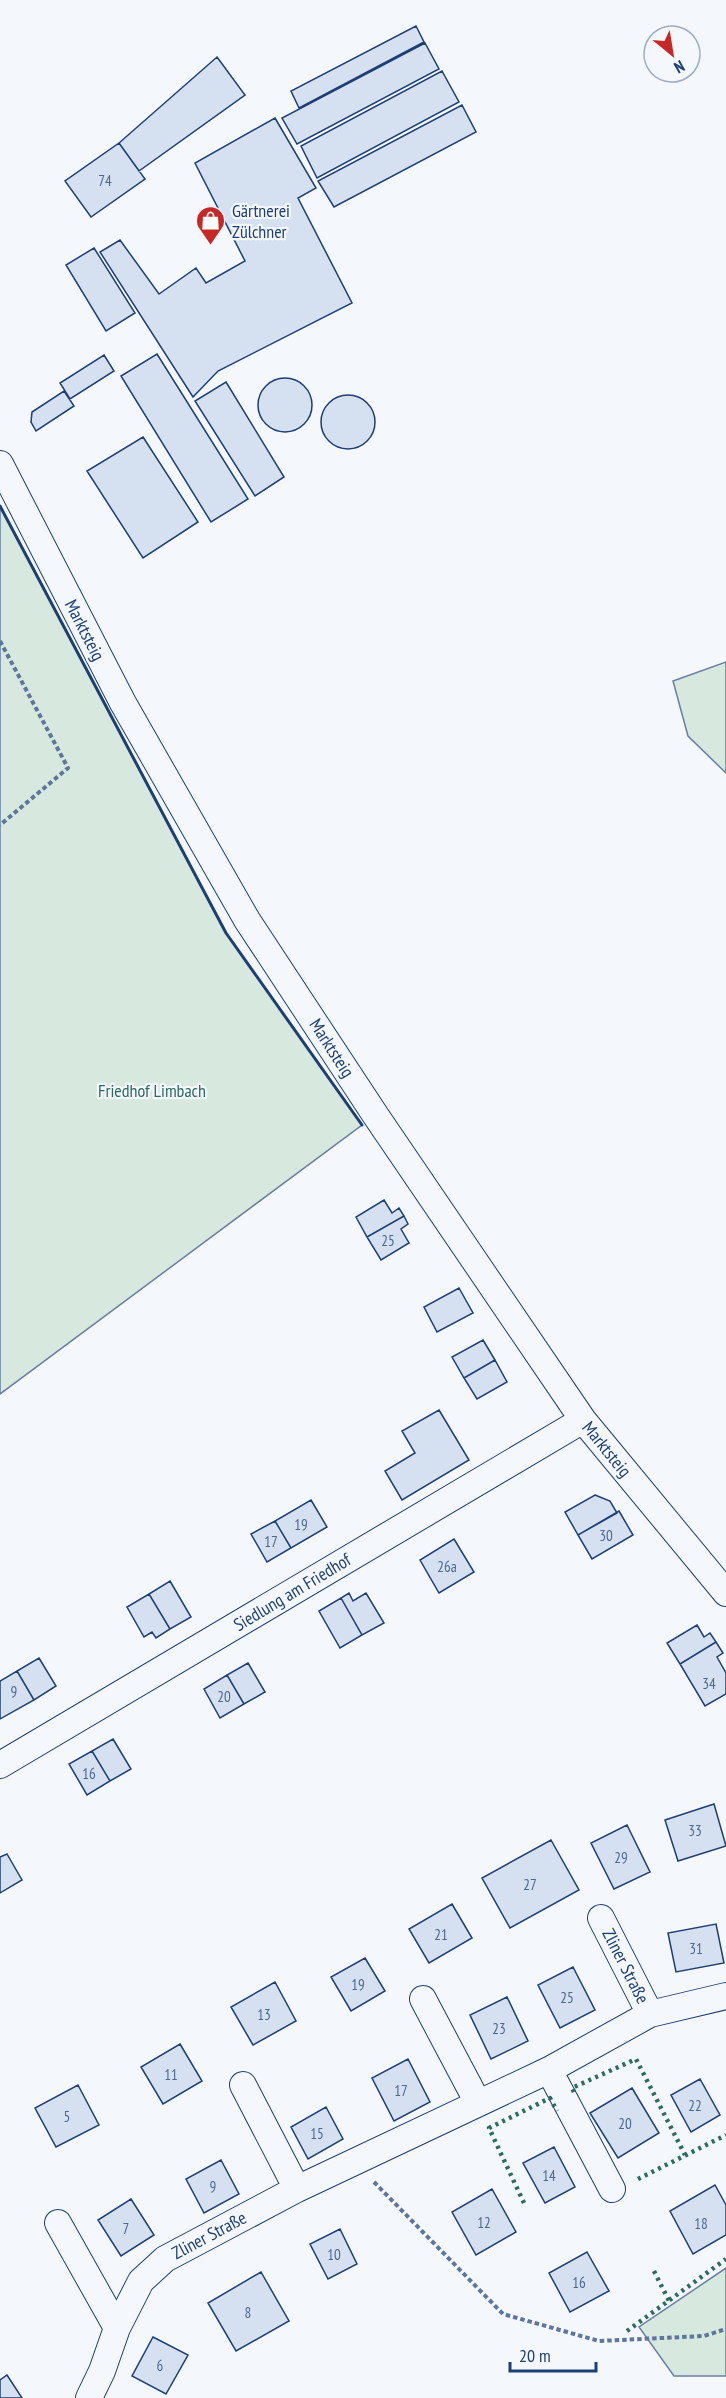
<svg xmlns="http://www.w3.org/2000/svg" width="726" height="2398" viewBox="0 0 726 2398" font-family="'PT Sans Narrow',sans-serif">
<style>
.green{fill:#d7e8df;stroke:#687fa3;stroke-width:1.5}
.building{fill:#d5e0f0;stroke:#1d3f73;stroke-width:1.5}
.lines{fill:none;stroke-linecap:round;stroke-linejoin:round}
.street-casing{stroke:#1d3f73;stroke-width:28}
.path{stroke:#5e769c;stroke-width:4;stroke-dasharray:4.5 3;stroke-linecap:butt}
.street{stroke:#f4f7fb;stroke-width:26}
.hedge{stroke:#2c6c60;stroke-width:4.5;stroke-dasharray:3 4.5;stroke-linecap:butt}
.wall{stroke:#1d3f73;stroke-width:3}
.labels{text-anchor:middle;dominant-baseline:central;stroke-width:4.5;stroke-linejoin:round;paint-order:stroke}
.number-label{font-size:15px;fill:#4b6792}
.poi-label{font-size:18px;fill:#1d3f73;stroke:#f4f7fb;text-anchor:start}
.street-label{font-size:18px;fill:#1d3f73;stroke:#f4f7fb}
.park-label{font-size:18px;fill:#2c6c60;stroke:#f4f7fb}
</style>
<rect width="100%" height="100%" fill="#f4f7fb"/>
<path class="green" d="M0 506 226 933 362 1125 0 1394Z
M726 662V773L688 736 673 681Z
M726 2268V2376H674L639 2327Z"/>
<path class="building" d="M416 26 424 42 299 108 291 91Z
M425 43 439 69 297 144 282 118Z
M217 57 245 95 139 171 119 143Z
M442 71 459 102 317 178 301 146Z
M462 105 476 132 334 207 318 181Z
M275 118 316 188 298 198 352 303 218 371 193 397 100 252 120 240 159 294 196 268 206 283 245 261 195 163Z
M119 143 145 179 91 217 65 181Z
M94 248 135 313 106 331 66 265Z
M157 354 248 499 211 522 121 376Z
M104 355 114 371 70 399 60 383Z
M258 405a27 27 0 1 1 54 0a27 27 0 1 1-54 0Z
M226 382 284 477 255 496 195 401Z
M64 391 74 406 36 431 31 422 32 412Z
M321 422a27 27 0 1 1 54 0a27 27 0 1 1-54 0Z
M143 437 198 522 143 558 87 471Z
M384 1200 392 1213 399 1208 404 1216 367 1237 356 1217Z
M404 1216 408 1224 401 1229 409 1243 381 1260 367 1237Z
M459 1288 473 1313 437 1332 424 1307Z
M483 1340 495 1360 464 1378 452 1357Z
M495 1360 507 1382 477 1399 464 1378Z
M439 1410 469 1460 402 1500 385 1471 415 1453 402 1431Z
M595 1495 610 1501 617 1513 578 1535 565 1512Z
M311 1500 327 1527 291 1548 275 1521Z
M619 1511 633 1535 592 1559 578 1535Z
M275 1521 291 1548 267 1562 251 1534Z
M454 1539 474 1572 439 1593 420 1560Z
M170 1581 191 1617 170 1629 149 1594Z
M349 1593 353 1601 366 1593 384 1623 362 1635 341 1598Z
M149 1594 170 1629 156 1638 152 1632 144 1637 127 1607Z
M341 1598 362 1635 340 1648 319 1611Z
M697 1625 704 1637 710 1633 716 1642 680 1664 667 1643Z
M716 1642 723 1653 717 1657 726 1673V1694L705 1706 680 1664Z
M39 1658 56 1686 34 1700 17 1671Z
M248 1663 265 1692 244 1704 227 1675Z
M17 1671 34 1700 0 1719V1681Z
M227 1675 244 1704 220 1718 204 1689Z
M113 1739 131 1769 110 1781 92 1751Z
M92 1751 110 1781 87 1795 69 1764Z
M714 1804 726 1846 678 1861 665 1820Z
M627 1825 650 1872 614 1889 591 1843Z
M551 1840 579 1890 510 1928 482 1878Z
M7 1854 22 1880 0 1893V1857Z
M452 1904 472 1938 429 1963 409 1929Z
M716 1924 724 1963 676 1972 668 1933Z
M365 1958 385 1991 351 2011 331 1977Z
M573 1967 595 2010 560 2028 538 1985Z
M275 1982 296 2021 253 2045 231 2007Z
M507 1997 528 2041 491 2059 470 2015Z
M180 2044 202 2081 163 2104 141 2067Z
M408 2059 430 2102 394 2121 372 2078Z
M700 2079 720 2115 691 2132 671 2095Z
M78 2085 99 2125 56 2147 35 2108Z
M632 2088 659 2133 618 2158 590 2113Z
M326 2107 343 2139 308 2159 291 2127Z
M554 2147 575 2187 545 2203 523 2163Z
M221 2160 239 2194 204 2213 186 2179Z
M715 2185 726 2205V2235L693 2254 670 2211Z
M492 2189 516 2232 476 2255 452 2212Z
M131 2199 154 2235 121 2256 98 2220Z
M340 2229 357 2264 328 2279 310 2244Z
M587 2252 609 2291 570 2312 549 2273Z
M261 2272 289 2321 236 2351 208 2303Z
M153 2337 188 2355 166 2394 132 2376Z
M7 2375 22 2398H0V2380Z"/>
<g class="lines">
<defs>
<path id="street" d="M0 464 123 703 247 920 376 1116 583 1420 726 1593
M0 1765 583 1420
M601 1918 650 2014
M423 1999 478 2103
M549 2070 612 2189
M243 2085 297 2189
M58 2223 117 2328
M89 2398 102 2371 117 2328 141 2281 165 2259 297 2189 549 2070 650 2014 726 1996"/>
</defs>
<use href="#street" class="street-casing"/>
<path class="path" d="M0 641 68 768 0 825
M374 2182 503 2314 599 2341 704 2336 726 2329"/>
<use href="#street" class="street"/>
<path class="hedge" d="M574 2092 572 2088 636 2059 685 2155
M638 2179 726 2135
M524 2203 489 2128 550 2098 557 2111
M654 2271 669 2301
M627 2331 726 2259"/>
<path class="wall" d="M0 506 226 933 362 1125"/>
</g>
<defs>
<symbol id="shop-pin" viewBox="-11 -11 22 30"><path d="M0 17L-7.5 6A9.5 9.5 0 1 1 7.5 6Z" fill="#c62828" stroke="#f4f7fb"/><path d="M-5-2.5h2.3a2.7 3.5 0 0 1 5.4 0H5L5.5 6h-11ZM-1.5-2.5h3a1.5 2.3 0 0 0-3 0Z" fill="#fff"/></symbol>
</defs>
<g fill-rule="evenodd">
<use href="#shop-pin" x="194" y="204" width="33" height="45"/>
</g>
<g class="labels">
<g class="number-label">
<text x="105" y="180">74</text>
<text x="388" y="1240">25</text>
<text x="301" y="1524">19</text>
<text x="606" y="1535">30</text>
<text x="271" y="1541">17</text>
<text x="447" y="1566">26a</text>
<text x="709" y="1683">34</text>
<text x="14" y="1691">9</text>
<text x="224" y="1696">20</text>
<text x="89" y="1773">16</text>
<text x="695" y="1830">33</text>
<text x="621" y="1857">29</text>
<text x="530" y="1884">27</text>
<text x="441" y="1934">21</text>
<text x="696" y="1948">31</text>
<text x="358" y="1984">19</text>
<text x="567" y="1997">25</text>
<text x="264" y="2014">13</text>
<text x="499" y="2028">23</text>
<text x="171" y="2074">11</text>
<text x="401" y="2090">17</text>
<text x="695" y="2105">22</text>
<text x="67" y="2116">5</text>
<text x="625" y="2123">20</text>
<text x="317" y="2133">15</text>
<text x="549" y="2175">14</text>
<text x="213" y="2186">9</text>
<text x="484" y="2222">12</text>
<text x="701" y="2223">18</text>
<text x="126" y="2228">7</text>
<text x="334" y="2254">10</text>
<text x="579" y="2282">16</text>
<text x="248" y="2312">8</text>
<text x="160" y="2365">6</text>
</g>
<g class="poi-label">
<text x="232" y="210">Gärtnerei<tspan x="232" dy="21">Zülchner</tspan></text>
</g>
<g class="street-label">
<text transform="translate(85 630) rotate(63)">Marktsteig</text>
<text transform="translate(332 1048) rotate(57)">Marktsteig</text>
<text transform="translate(607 1449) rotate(51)">Marktsteig</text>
<text transform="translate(292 1592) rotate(-31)">Siedlung am Friedhof</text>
<text transform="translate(626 1966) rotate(63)">Zliner Straße</text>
<text transform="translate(209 2235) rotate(-28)">Zliner Straße</text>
</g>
<g class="park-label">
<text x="152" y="1090">Friedhof Limbach</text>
</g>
</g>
<g transform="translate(672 54) rotate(150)"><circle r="28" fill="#f4f7fb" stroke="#9eadc5" stroke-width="1.5"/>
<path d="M0-4.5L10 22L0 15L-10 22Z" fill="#c62828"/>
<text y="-9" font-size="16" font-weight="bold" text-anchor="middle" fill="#1d3f73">N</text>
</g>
<path d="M510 2362v9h86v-9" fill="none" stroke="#1d3f73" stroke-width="3"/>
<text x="519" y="2362" font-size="18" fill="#1d3f73" stroke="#f4f7fb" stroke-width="4.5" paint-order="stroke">20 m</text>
</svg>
